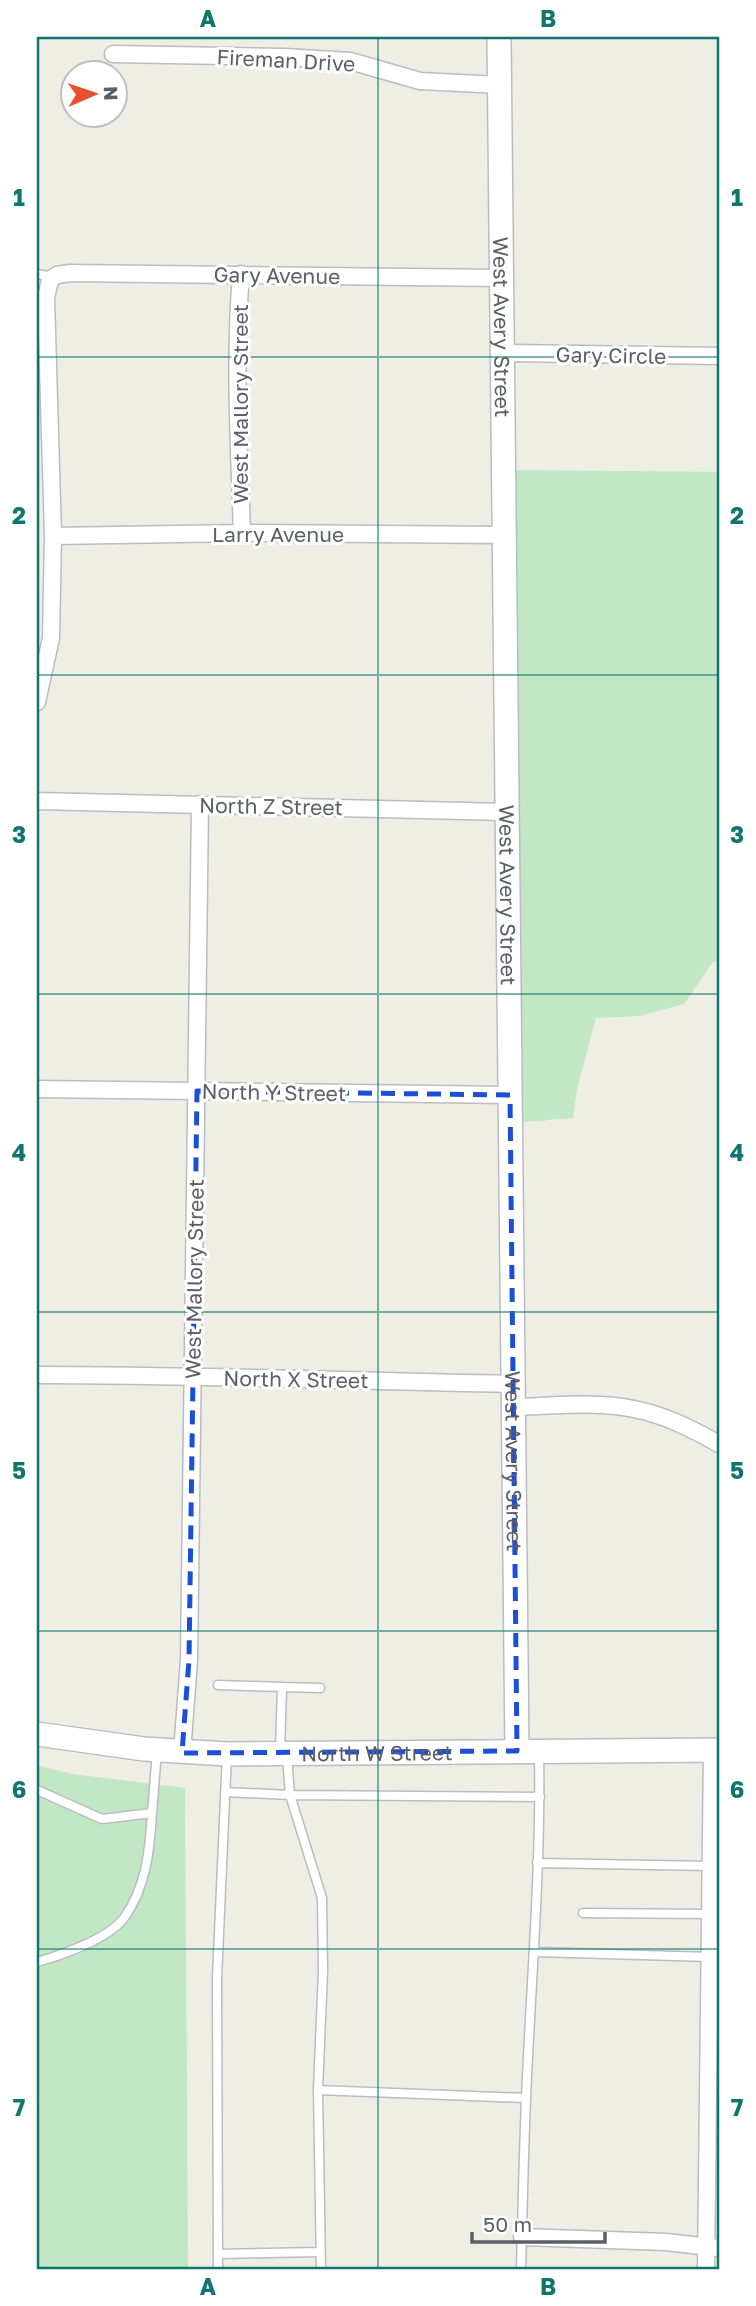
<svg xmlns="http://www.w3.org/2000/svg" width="756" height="2306" viewBox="0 0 756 2306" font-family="'Golos Text',sans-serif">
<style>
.green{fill:#c1e7c4}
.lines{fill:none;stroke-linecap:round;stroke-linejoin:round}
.lane-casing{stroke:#b9bcc1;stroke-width:11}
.street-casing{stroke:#b9bcc1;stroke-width:19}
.secondary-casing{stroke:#babcc3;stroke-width:26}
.lane{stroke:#fff;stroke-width:8}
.street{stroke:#fff;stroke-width:16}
.secondary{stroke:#fff;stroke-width:23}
.marked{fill:none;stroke:#1d4ed8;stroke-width:5;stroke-dasharray:14 9;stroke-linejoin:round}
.grid{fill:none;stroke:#0f766e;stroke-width:2;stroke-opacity:0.55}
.labels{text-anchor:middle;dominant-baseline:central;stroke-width:6;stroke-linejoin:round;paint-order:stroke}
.street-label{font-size:21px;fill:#5c5f65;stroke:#fff}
.neatline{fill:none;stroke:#0f766e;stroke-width:2.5}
.grid-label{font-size:23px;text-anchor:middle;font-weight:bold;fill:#0f766e}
</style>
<rect width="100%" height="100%" fill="#efeee4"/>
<path class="green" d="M514 470 719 472V962H713L684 1004 639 1016 596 1018 577 1089 573 1118 523 1122 515 676Z
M37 1765 72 1774 185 1788 188 2269H37Z"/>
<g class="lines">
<defs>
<path id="lane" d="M37 274 54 277
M218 1685 282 1687
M280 1751 282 1687 320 1688
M287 1756 290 1795 540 1797
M37 1790 102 1819 152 1813 157 1751
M225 1792 290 1795 322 1898 323 1971 318 2090
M537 1863 711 1866
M583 1913 711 1914
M536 1952 711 1957
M37 1962C62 1955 108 1939 124 1918 146 1888 150 1849 152 1813
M218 2254 320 2252
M218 2269 217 1978 227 1754
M321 2269 318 2090 526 2098
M521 2269C523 2198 524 2127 528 2057 533 1956 541 1855 539 1754"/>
<path id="street" d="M113 54 285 57 350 61 420 81 500 85
M241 274C234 360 239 447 242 533
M502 353 719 356
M53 536 242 533 503 535
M37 702 51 638 53 536 46 298 50 280 57 275 70 273 501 278
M37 801 506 812
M37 1089 510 1095
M37 1375C195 1375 354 1381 513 1384
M514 1407C553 1406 595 1401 634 1409 665 1415 692 1429 719 1444
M182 1753 189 1660 200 804
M522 2237 666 2242 719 2248
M706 2269 712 1750"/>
<g id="secondary">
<path id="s1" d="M499 37 517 1751"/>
<path id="s2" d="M37 1734 144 1749 227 1754 719 1750"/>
</g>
</defs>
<use href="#lane" class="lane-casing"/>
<use href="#street" class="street-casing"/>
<use href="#secondary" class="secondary-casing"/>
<use href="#lane" class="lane"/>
<use href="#street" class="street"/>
<use href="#secondary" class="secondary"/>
</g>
<path class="marked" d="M197 1091 510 1095 517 1751 182 1753 189 1660Z"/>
<path class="grid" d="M378 37V2269M37 357H719M37 675H719M37 994H719M37 1312H719M37 1631H719M37 1949H719"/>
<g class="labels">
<g class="street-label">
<text transform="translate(286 60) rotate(3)">Fireman Drive</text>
<text transform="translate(277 275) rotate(1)">Gary Avenue</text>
<text stroke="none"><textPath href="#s1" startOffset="290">West Avery Street</textPath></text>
<text transform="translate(611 355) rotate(1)">Gary Circle</text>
<text transform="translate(240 404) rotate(-90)">West Mallory Street</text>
<text x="278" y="534">Larry Avenue</text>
<text transform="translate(271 806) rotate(1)">North Z Street</text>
<text stroke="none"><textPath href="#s1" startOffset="858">West Avery Street</textPath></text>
<text transform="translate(274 1092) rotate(1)">North Y Street</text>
<text transform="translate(194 1279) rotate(-89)">West Mallory Street</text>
<text transform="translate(296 1379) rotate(1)">North X Street</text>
<text stroke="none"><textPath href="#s1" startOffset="1424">West Avery Street</textPath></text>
<text stroke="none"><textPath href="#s2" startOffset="341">North W Street</textPath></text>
</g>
</g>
<rect width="756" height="2306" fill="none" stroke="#ffffff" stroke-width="77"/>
<g transform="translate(94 94) rotate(88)"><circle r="33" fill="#ffffff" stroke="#bebfc1" stroke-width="2"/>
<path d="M0-5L12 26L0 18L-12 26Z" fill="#eb4d2e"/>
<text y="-10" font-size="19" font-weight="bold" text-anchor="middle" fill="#5c5f65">N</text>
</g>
<path d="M472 2232v10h133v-10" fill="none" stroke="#5c5f65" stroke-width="3.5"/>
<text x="483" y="2232" font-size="21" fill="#5c5f65" stroke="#ffffff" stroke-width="5" paint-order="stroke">50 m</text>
<rect x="38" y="38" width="680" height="2230" class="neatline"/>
<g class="grid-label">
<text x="208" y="27">A</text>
<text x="548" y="27">B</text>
<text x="19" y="206">1</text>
<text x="737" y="206">1</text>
<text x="19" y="524">2</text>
<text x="737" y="524">2</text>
<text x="19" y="843">3</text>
<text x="737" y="843">3</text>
<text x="19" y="1161">4</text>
<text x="737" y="1161">4</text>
<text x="19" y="1479">5</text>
<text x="737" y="1479">5</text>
<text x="19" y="1798">6</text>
<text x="737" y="1798">6</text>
<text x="19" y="2116">7</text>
<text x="737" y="2116">7</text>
<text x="208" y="2295">A</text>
<text x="548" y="2295">B</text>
</g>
</svg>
